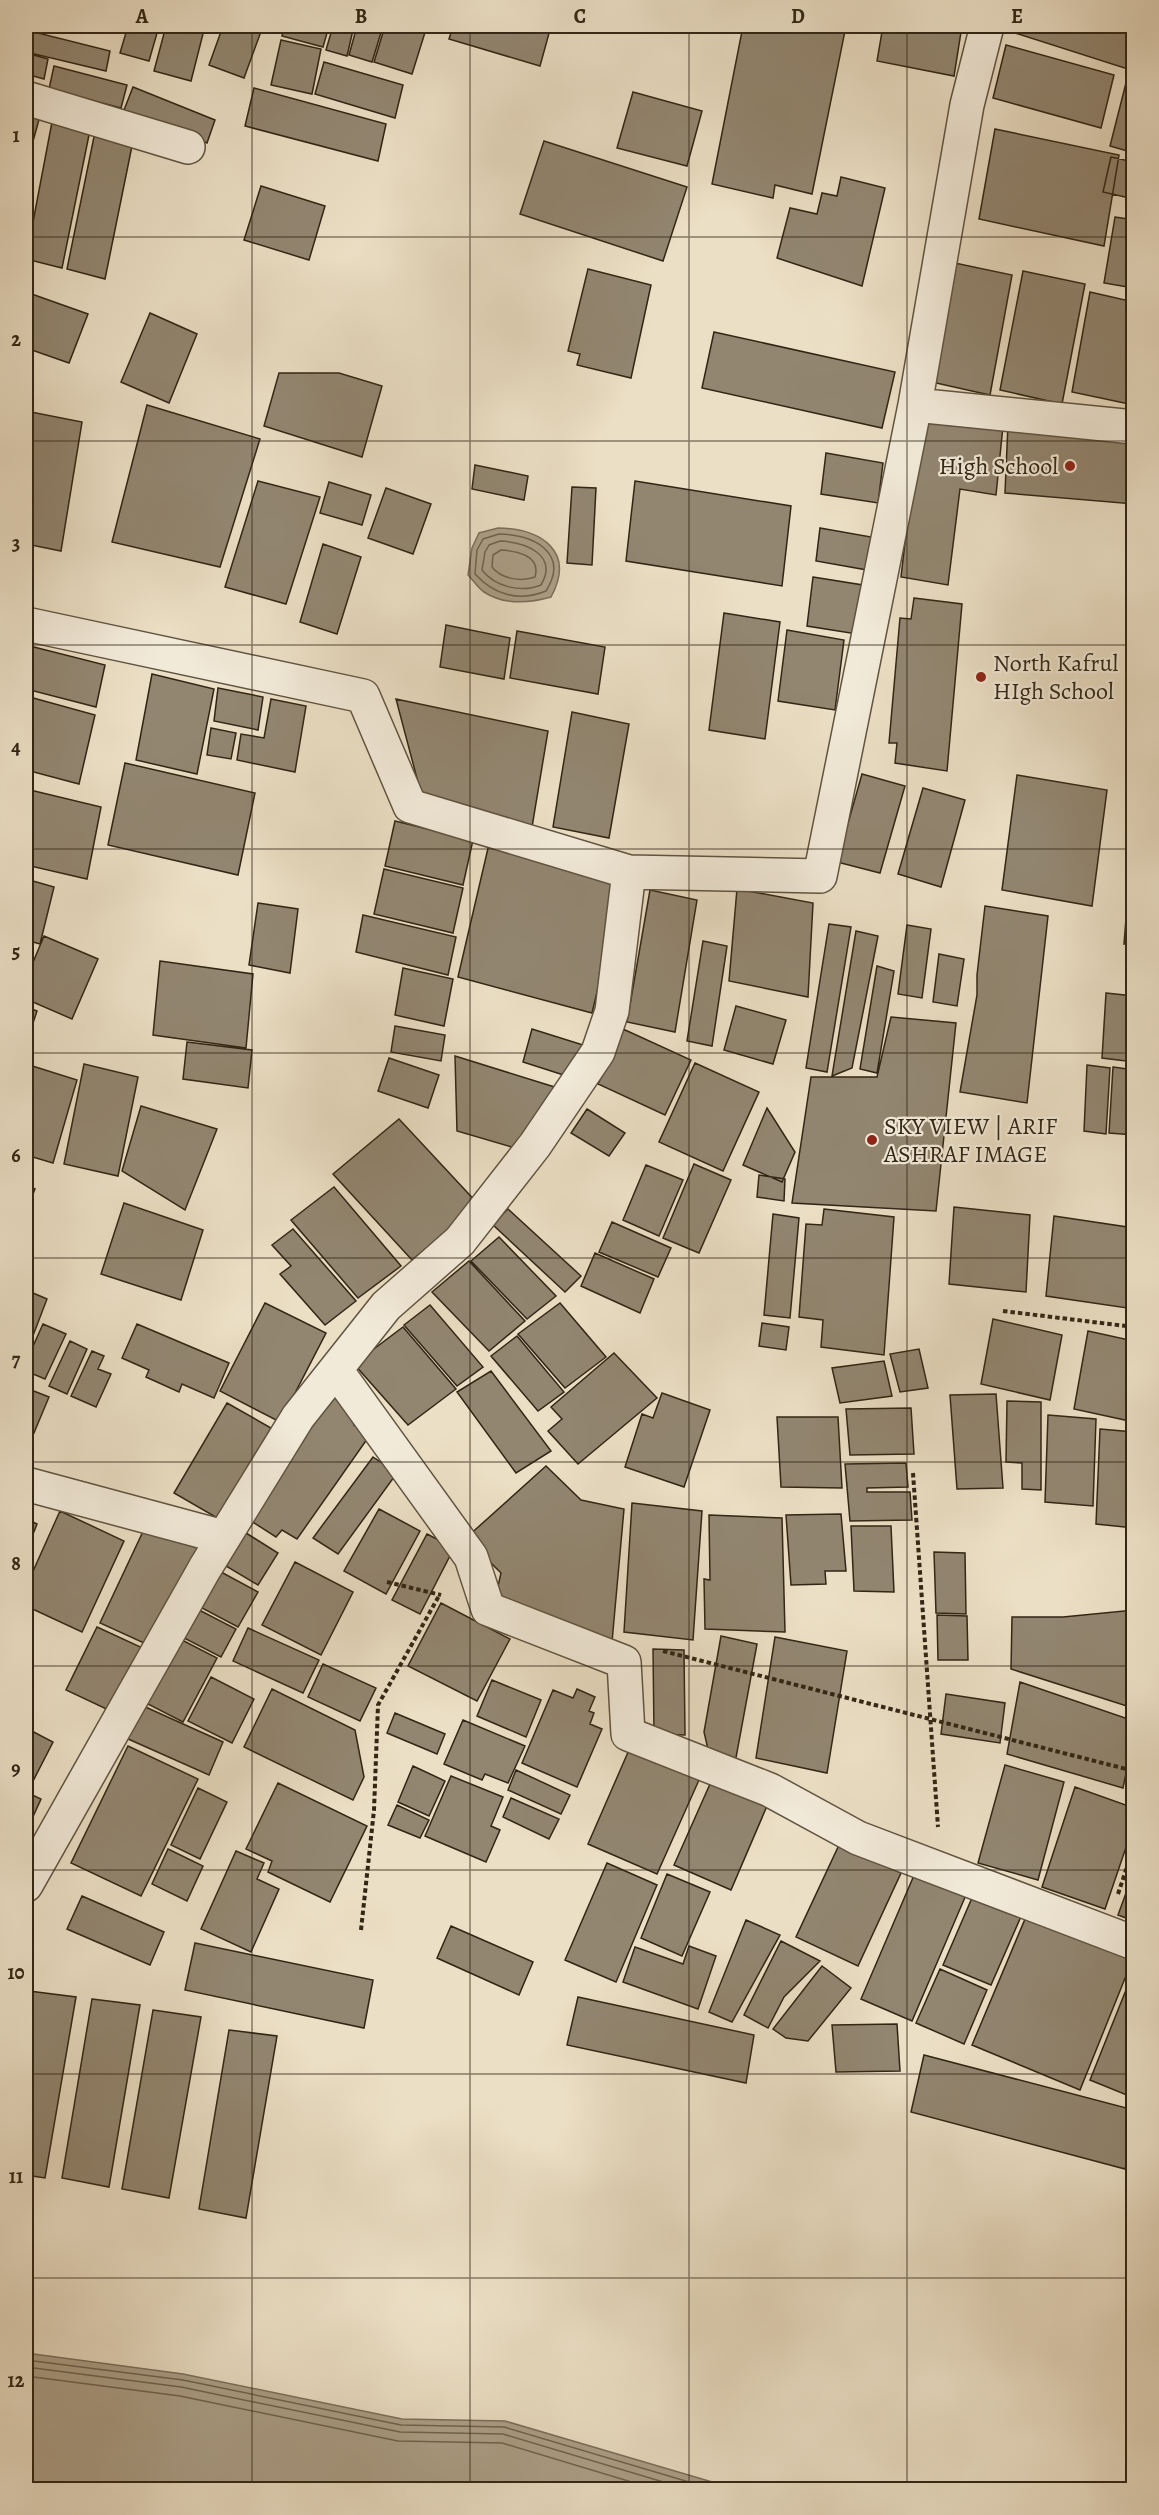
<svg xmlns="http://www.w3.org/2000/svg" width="1159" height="2515" viewBox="0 0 1159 2515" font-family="Alegreya,serif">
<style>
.water{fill:#aca089;stroke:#7b6f5b;stroke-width:1.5}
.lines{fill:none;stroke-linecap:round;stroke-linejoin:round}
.shore{stroke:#6e634f;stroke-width:1.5}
.building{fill:#928671;stroke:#312615;stroke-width:1.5}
.minor-casing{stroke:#605441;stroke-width:36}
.path{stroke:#312615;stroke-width:4;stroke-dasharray:4.5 3;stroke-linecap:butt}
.minor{stroke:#f2ead9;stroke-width:33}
.grid{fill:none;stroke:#312615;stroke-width:1.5;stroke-opacity:0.55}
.poi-dot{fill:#8f2418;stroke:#f2ead9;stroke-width:2}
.labels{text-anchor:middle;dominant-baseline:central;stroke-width:4.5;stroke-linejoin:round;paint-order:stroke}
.poi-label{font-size:24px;fill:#312615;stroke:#f2ead9;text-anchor:start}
.neatline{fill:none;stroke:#312615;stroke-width:2}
.grid-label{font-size:20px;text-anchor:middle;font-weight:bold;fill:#312615}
</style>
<rect width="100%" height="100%" fill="#ebdfc5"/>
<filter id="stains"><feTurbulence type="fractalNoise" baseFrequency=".00333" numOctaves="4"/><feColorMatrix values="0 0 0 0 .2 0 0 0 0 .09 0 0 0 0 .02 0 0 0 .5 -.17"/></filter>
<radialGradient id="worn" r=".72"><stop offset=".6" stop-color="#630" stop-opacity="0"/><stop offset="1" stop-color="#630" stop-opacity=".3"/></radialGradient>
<path class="water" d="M498 528C541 529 576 551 551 597 530 603 504 605 484 592 478 588 473 580 468 575L472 548 479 533Z
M26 2353 183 2374 402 2419 505 2421 719 2484 782 2485 803 2489H26Z"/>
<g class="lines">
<path class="shore" d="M499 534C533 534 570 553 546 591 519 602 494 595 475 574L477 550 483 539Z
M500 541C524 542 559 554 541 585 521 593 495 587 482 570L485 552 489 545Z
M501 550C518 551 541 556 535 577 521 582 501 579 492 567L493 555Z
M26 2360 183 2380 401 2425 504 2427 716 2490
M26 2367 181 2387 400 2432 503 2434 690 2490
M26 2376 180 2396 398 2441 502 2443 658 2490"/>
</g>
<path class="building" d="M128 26H159L149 61 120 53Z
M166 26H205L191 81 154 71Z
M223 26H263L244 78 209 65Z
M284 26H329L323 47 282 36Z
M333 26H354L347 56 326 50Z
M357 26H383L372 62 349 55Z
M385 26H427L412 74 374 62Z
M453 26H551L540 66 449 39Z
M743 26H846L812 194 775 185 773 198 712 184Z
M883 26H932L961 32 954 76 877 61Z
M1014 26H1134V71L1012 32Z
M26 30 110 51 106 71 26 52Z
M281 40 321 49 312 94 271 85Z
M1006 45 1114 75 1101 128 993 98Z
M26 53 48 59 44 79 26 74Z
M324 62 403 85 395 118 315 94Z
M54 66 127 85 121 108 49 89Z
M1126 83 1134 85V153L1110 146Z
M133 87 215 120 207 143 124 110Z
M254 88 386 124 378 161 245 126Z
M633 92 702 111 687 166 617 148Z
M26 111 40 116 30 152 26 151Z
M52 122 90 130 62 268 26 259Z
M995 129 1119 155 1104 246 979 219Z
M95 132 133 141 105 279 67 269Z
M544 141 687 187 663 261 520 214Z
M1111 157 1134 162V199L1103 192Z
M26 164 33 166 26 192Z
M841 177 885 188 862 286 777 258 790 208 817 214 822 193 837 196Z
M261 186 325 206 309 260 244 240Z
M1115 217 1134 220V288L1104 283Z
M950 262 1012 275 990 395 927 381Z
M588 269 651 285 631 378 577 365 580 354 568 351Z
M1023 271 1085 284 1062 404 1000 390Z
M26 292 88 314 69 363 26 348Z
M1090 292 1134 302V405L1072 392Z
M150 313 197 334 169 403 121 382Z
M714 332 895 372 882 428 702 388Z
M279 373H339L382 386 362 457 264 426Z
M147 405 260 439 220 567 112 542Z
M26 411 82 422 61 551 26 544Z
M920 412 1003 426 996 495 960 489 948 585 901 577Z
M1008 424 1134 438V504L1005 493Z
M826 453 883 463 878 503 821 494Z
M475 465 528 476 524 500 472 489Z
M258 481 320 497 286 604 225 587Z
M635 481 791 506 782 586 626 561Z
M329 482 371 495 362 525 320 513Z
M572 487 596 488 592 565 567 563Z
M386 488 431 504 413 554 368 538Z
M820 528 877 538 873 571 816 561Z
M323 544 361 557 337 634 300 622Z
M813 577 869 586 863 635 807 626Z
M914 598 962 604 947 771 895 763 897 743H889L900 618 911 619Z
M724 613 780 622 765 739 709 730Z
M446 625 510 638 504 679 440 667Z
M787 630 844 640 835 710 778 701Z
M517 631 605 647 598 694 510 678Z
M26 645 105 665 96 707 26 689Z
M152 674 214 689 197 774 136 760Z
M218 688 263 697 258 730 214 721Z
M26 696 95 715 79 784 26 770Z
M271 699 306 706 295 772 237 760 241 734 264 738Z
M396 699 548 731 532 827 424 805Z
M572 712 629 724 609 838 553 827Z
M211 728 236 733 231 759 207 755Z
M1134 752V809L1127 808Z
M125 763 255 793 238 875 108 845Z
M862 774 905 786 880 873 837 862Z
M1017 775 1107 790 1092 906 1002 890Z
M923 788 965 800 941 887 898 874Z
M26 789 101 807 87 879 26 865Z
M395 821 473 840 463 885 385 866Z
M489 844 624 880 592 1013 458 977Z
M1131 856H1134V944H1124Z
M384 869 463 888 453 933 374 914Z
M26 879 54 887 40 944 26 940Z
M737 889 813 903 808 997 729 981Z
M650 890 697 900 675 1032 627 1022Z
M258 903 298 909 290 973 249 965Z
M985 906 1048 916 1027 1103 960 1092 977 995V975Z
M363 915 456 937 448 975 356 952Z
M829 924 851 927 827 1072 806 1068Z
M907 925 931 929 922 998 898 994Z
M856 931 878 936 852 1068 832 1076Z
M44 936 98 959 72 1019 26 999V979Z
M703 941 727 946 712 1046 687 1041Z
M939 954 964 959 957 1006 933 1002Z
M160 961 253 974 246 1048 153 1035Z
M877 966 894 971 877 1073 860 1069Z
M403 968 453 979 444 1026 395 1015Z
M1106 993 1134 996V1062L1102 1058Z
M736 1006 786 1020 773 1064 724 1050Z
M26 1007 37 1011 28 1038 26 1037Z
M891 1017 956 1023 936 1211 792 1203 811 1077H877Z
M395 1026 445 1035 441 1061 391 1052Z
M532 1029 583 1045 573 1078 523 1062Z
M623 1029 691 1060 665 1115 598 1084Z
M187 1042 252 1050 248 1088 183 1079Z
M455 1056 561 1089 525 1151 457 1131Z
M389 1058 439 1075 428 1108 378 1091Z
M695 1063 759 1092 723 1171 659 1142Z
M26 1064 77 1080 53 1163 26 1155Z
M84 1064 138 1077 118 1176 64 1164Z
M1087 1065 1110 1068 1106 1134 1084 1131Z
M1113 1067 1134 1070V1135L1109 1133Z
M141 1106 217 1129 185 1210 122 1171Z
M767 1108 795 1152 782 1182 743 1165Z
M587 1109 625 1133 609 1156 571 1133Z
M399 1119 479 1205 412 1260 333 1174Z
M694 1164 731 1180 699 1253 663 1238Z
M646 1165 683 1180 659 1236 623 1220Z
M759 1175 785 1179 784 1201 757 1197Z
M26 1185 35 1189 26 1212Z
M334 1187 401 1266 358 1298 291 1220Z
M124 1203 203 1230 181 1300 101 1274Z
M954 1207 1030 1215 1026 1292 949 1284Z
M508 1209 581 1276 565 1292 492 1224Z
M824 1209 894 1217 884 1355 821 1347 823 1320 799 1317 806 1224 822 1225Z
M773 1214 799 1218 790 1318 764 1315Z
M1054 1216 1134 1228V1309L1046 1296Z
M612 1222 671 1248 658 1277 599 1252Z
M293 1229 356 1301 325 1325 280 1274 291 1266 272 1245Z
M499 1237 556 1296 527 1319 471 1261Z
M595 1253 654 1279 640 1313 581 1286Z
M469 1261 525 1321 489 1351 432 1292Z
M26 1290 47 1299 26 1354Z
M265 1303 326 1333 280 1422 220 1391Z
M560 1303 606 1357 565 1388 518 1334Z
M430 1305 483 1367 457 1386 404 1325Z
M993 1319 1062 1335 1050 1400 981 1384Z
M762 1323 789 1327 786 1350 759 1346Z
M43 1324 66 1334 45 1379 26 1371V1362Z
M137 1324 229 1363 214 1398 182 1384 179 1392 146 1377 149 1370 122 1358Z
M403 1327 456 1389 408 1425 354 1364Z
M1088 1331 1134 1341V1422L1074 1409Z
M517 1336 564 1392 538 1411 491 1356Z
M70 1341 87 1349 67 1394 49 1386Z
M919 1349 928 1388 900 1392 890 1354Z
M92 1351 104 1356 98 1369 111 1374 96 1407 71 1396Z
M614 1353 657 1398 578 1464 548 1431 562 1419 551 1407Z
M884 1361 892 1396 840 1403 832 1368Z
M491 1371 551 1451 516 1473 457 1392Z
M26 1388 49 1397 26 1452Z
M662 1393 710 1410 684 1487 625 1467 642 1414 653 1418Z
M996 1394 1003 1488 957 1489 950 1395Z
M333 1396 362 1415 354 1425 370 1435 297 1539 282 1530 276 1537 248 1519Z
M1007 1401 1041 1402V1490L1022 1489V1463L1006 1462Z
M227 1403 271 1428 219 1519 174 1493Z
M911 1408 914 1454 850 1455 846 1409Z
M1048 1415 1096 1419 1093 1506 1045 1502Z
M777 1417H838L842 1488 781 1487Z
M1100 1429 1134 1432V1528L1096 1524Z
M373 1457 397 1473 338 1554 313 1538Z
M906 1463 908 1487 867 1488V1492H910L912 1520 850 1521 845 1464Z
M546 1466 581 1500 624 1509 612 1642 496 1595 501 1573 466 1538Z
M632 1503 702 1511 693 1640 624 1632Z
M379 1509 420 1531 386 1594 344 1571Z
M60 1511 124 1541 82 1632 26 1606V1587Z
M841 1514 846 1571H825L826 1584 791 1585 786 1515Z
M709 1515 782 1518 785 1632 705 1629 704 1579 710 1580Z
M26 1519 37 1524 26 1552Z
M147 1523 202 1549 155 1648 100 1623Z
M851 1526H891L894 1592 854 1591Z
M246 1533 278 1553 258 1585 226 1566Z
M427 1534 454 1548 420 1614 392 1600Z
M934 1552 965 1553 966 1614 936 1613Z
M295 1562 353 1592 321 1655 262 1625Z
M221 1572 258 1592 238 1627 202 1608Z
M441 1603 510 1639 477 1701 408 1666Z
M199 1610 236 1629 221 1657 184 1638Z
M1134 1610 1133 1708 1011 1669 1012 1617H1063Z
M937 1615 967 1616 968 1660H938Z
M97 1627 147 1650 117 1714 66 1690Z
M248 1628 319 1660 303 1693 233 1661Z
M721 1636 757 1644 735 1763 710 1758 704 1732Z
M775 1637 847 1651 827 1773 756 1758Z
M180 1639 217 1658 183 1722 146 1703Z
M653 1649 684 1650 685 1735 654 1734Z
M323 1664 376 1688 360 1721 308 1697Z
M211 1677 254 1699 232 1743 188 1721Z
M492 1680 541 1700 526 1737 477 1716Z
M1020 1682 1134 1721V1734L1123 1788 1007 1754Z
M272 1689 355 1730 364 1777 353 1800 244 1747Z
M577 1689 595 1697 589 1711 594 1713 590 1724 602 1729 577 1787 522 1763 553 1690 573 1698Z
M946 1694 1005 1703 1000 1743 941 1734Z
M141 1705 223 1742 209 1775 126 1738Z
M395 1713 445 1734 437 1754 387 1733Z
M463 1720 525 1746 508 1783 485 1774 482 1780 444 1764Z
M26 1728 53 1742 29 1789 26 1787Z
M128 1746 198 1779 141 1896 71 1863Z
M629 1750 699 1780 657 1874 588 1844Z
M1005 1765 1064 1782 1038 1880 978 1863Z
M413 1766 445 1781 429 1816 398 1802Z
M516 1770 570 1795 561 1814 508 1790Z
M714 1775 770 1799 731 1890 674 1865Z
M451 1776 503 1797 491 1826 500 1830 486 1862 425 1836Z
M278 1783 367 1826 330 1902 268 1872 272 1861 246 1849Z
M1075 1787 1134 1808V1824L1105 1909 1042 1887Z
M198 1788 227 1802 200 1859 171 1845Z
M26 1792 41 1799 26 1832Z
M511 1798 559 1819 549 1839 503 1817Z
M397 1805 429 1820 420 1838 388 1825Z
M839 1845 901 1873 858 1966 796 1937Z
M168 1849 203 1866 187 1901 152 1884Z
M236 1851 264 1863 257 1879 279 1889 251 1952 201 1929Z
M607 1863 657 1885 616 1982 565 1960Z
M1134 1871V1921L1118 1915Z
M915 1873 966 1895 912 2021 861 1999Z
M667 1874 710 1892 682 1956 641 1938Z
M975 1891 1023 1912 991 1985 943 1965Z
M82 1896 164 1932 150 1965 67 1929Z
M1028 1912 1134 1956 1080 2090 972 2045Z
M746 1920 780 1935 732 2022 709 2012Z
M451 1926 533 1962 519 1995 437 1958Z
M781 1941 820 1961 784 1997 768 2028 744 2015Z
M195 1943 373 1980 364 2028 185 1990Z
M689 1946 716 1956 698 2009 623 1982 635 1947 683 1964Z
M822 1966 851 1988 808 2041 786 2038 773 2029Z
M940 1969 987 1990 964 2044 916 2023Z
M1134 1970V2098L1090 2080Z
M29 1991 76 1997 45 2178 26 2175V2010Z
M578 1997 754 2035 746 2083 567 2045Z
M92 1999 140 2005 109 2187 62 2178Z
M153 2010 201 2017 169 2198 122 2189Z
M897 2024 900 2071 836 2072 832 2025Z
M229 2030 277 2036 246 2218 199 2209Z
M924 2055 1134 2110V2134L1125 2169 911 2112Z"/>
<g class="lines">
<defs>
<path id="minor" d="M26 98 188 147
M915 405 1134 427
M26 624 363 696 410 806 629 872 820 876 915 405 967 105 987 26
M336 1370 471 1557 488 1609 624 1662 628 1734 770 1790 858 1838 1134 1943
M26 1484 223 1537
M26 1885 205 1568 298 1417 386 1306 460 1241 535 1145 598 1052 612 1011 629 872"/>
</defs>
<use href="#minor" class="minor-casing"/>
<path class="path" d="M1003 1311 1134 1327
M913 1473 938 1827
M387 1582 441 1595
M663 1651 1134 1771
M1118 1894 1134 1846
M361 1930 374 1810 378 1705 440 1594"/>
<use href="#minor" class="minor"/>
</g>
<path class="grid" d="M252 26V2490M470 26V2490M689 26V2490M907 26V2490M26 237H1134M26 441H1134M26 645H1134M26 849H1134M26 1053H1134M26 1258H1134M26 1462H1134M26 1666H1134M26 1870H1134M26 2074H1134M26 2278H1134"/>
<g class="poi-dot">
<circle cx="1070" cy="466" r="6"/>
<circle cx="981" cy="677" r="6"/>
<circle cx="872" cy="1140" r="6"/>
</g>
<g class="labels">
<g class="poi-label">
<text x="1058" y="466" text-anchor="end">High School</text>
<text x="993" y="663">North Kafrul<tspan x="993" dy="28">HIgh School</tspan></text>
<text x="884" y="1126">SKY VIEW | ARIF<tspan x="884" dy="28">ASHRAF IMAGE</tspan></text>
</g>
</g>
<rect width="1159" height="2515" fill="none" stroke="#ebdfc5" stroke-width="66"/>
<rect x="33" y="33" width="1093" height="2449" class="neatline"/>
<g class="grid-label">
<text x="142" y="23">A</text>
<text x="361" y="23">B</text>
<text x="580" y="23">C</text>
<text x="798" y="23">D</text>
<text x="1017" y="23">E</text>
<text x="16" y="142">1</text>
<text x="16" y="346">2</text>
<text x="16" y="550">3</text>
<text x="16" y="754">4</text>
<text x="16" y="958">5</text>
<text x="16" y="1162">6</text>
<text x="16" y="1366">7</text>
<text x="16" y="1570">8</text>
<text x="16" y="1775">9</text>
<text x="16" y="1979">10</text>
<text x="16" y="2183">11</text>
<text x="16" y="2387">12</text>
</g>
<rect width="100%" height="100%" filter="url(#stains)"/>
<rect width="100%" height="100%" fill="url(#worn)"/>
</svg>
